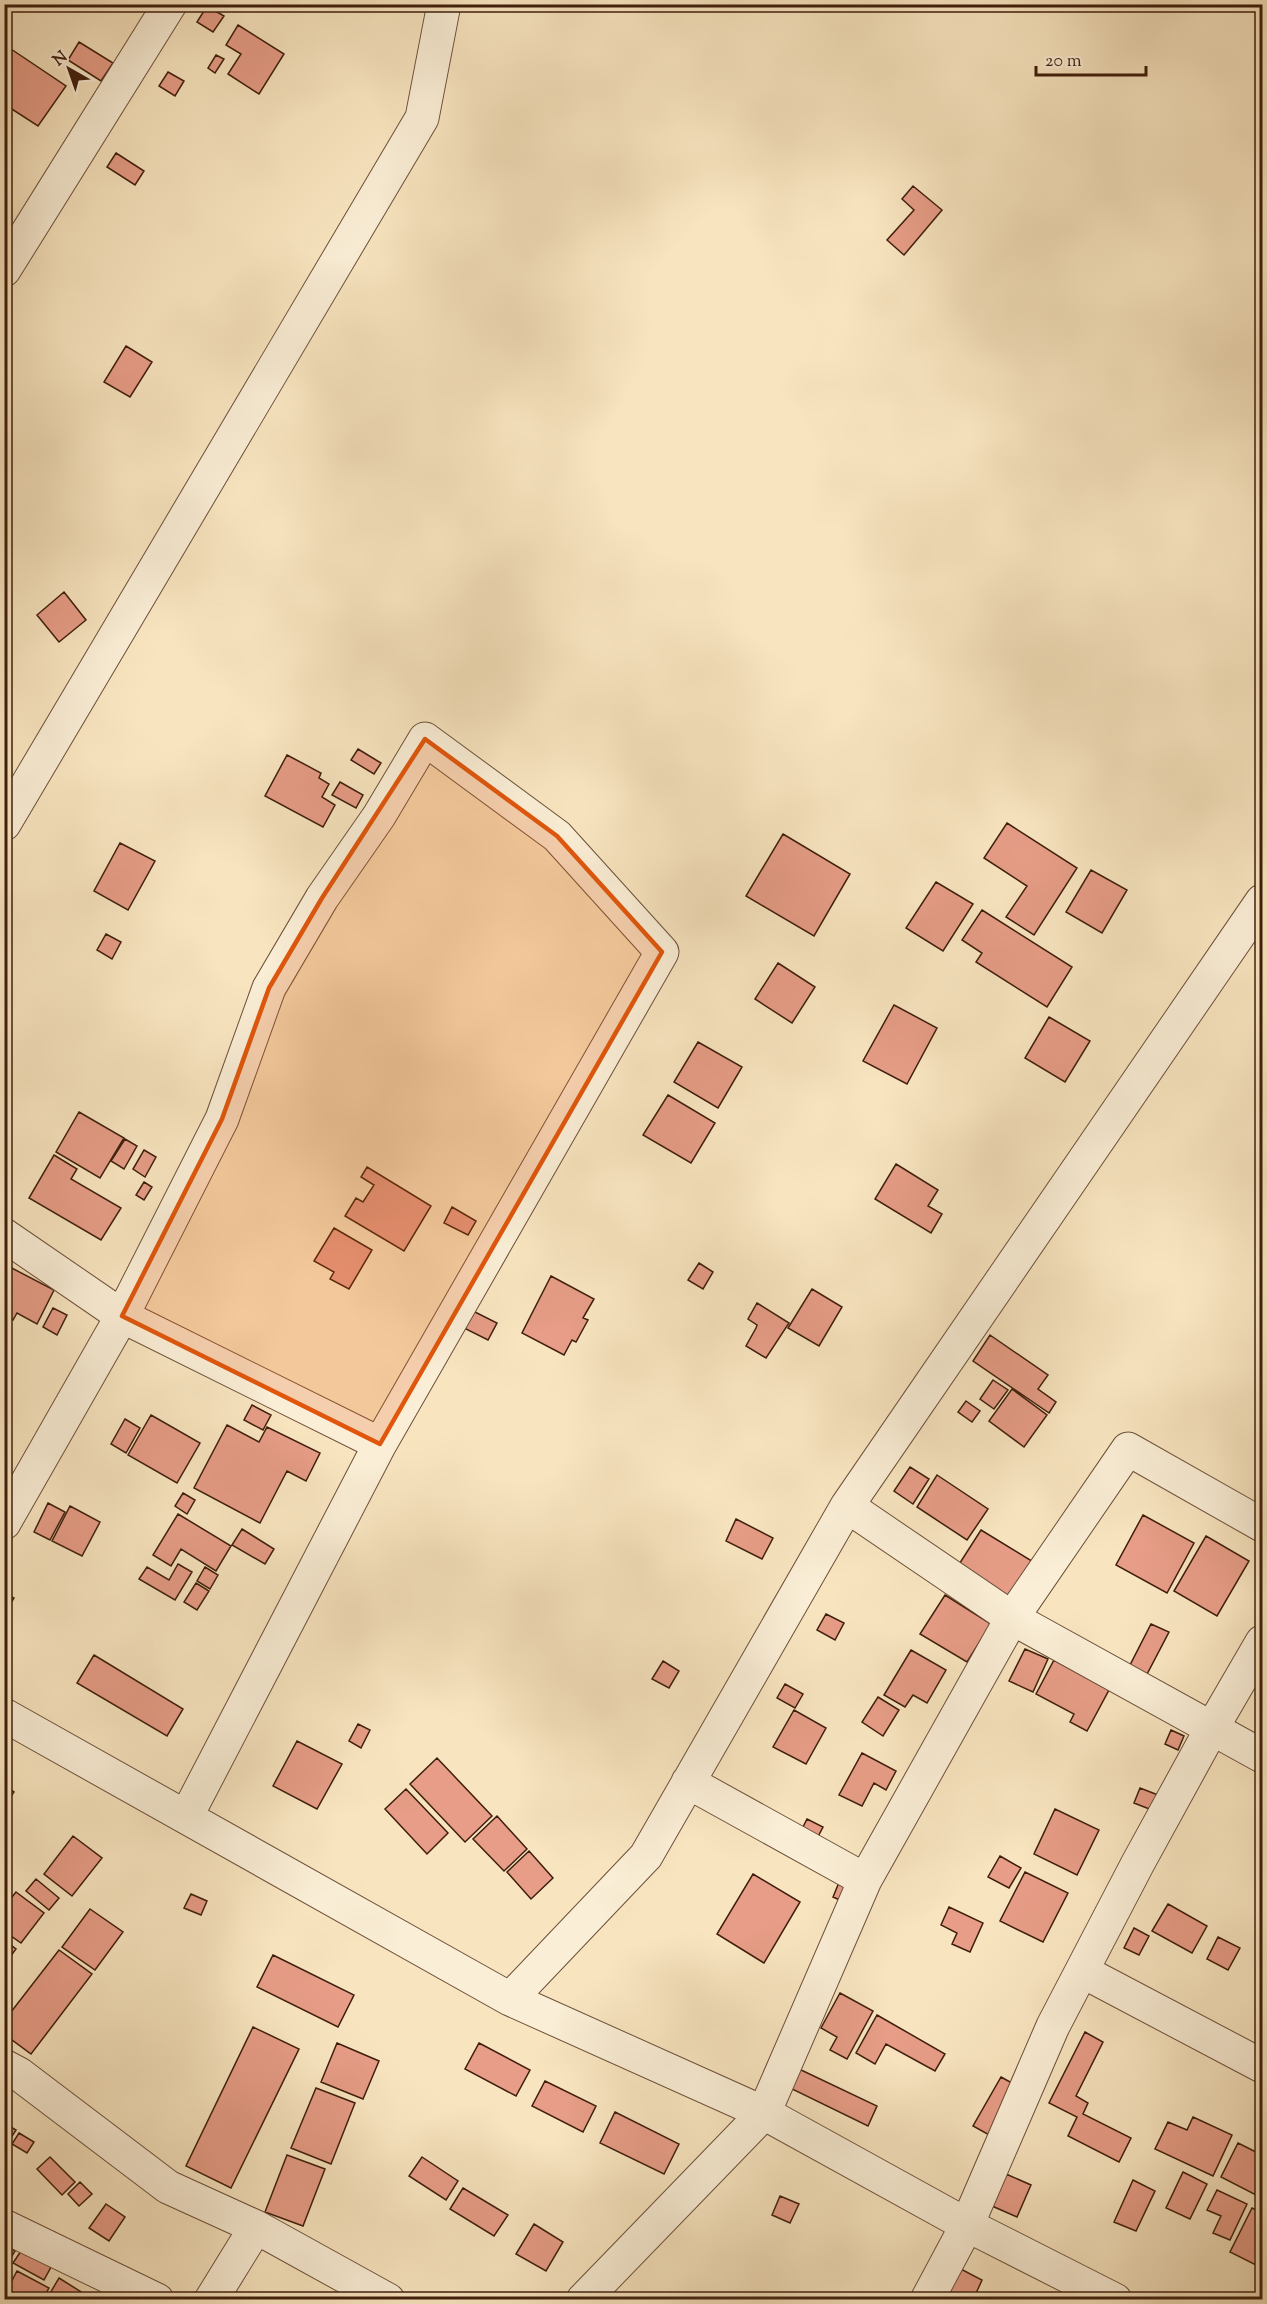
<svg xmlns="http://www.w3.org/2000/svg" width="1267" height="2304" viewBox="0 0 1267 2304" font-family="'Sorts Mill Goudy',serif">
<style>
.building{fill:#e79d87;stroke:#3f1e0c;stroke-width:1.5}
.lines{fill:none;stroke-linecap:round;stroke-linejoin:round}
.minor-casing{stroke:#6d5039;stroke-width:35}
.minor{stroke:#faeed6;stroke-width:33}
.marked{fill:#e0560c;fill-opacity:0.2;stroke:#e0560c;stroke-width:4.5;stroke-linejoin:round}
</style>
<rect width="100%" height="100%" fill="#f8e5c0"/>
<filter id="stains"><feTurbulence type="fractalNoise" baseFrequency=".00333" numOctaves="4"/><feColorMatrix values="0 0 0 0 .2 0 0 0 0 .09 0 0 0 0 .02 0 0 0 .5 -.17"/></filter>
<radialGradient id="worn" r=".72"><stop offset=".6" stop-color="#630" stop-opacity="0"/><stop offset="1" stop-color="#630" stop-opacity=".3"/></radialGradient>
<path class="building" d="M207 6 224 16 213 32 197 22Z
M238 25 284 54 259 94 228 74 241 54 226 45Z
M79 42 113 63 101 81 68 60Z
M8 47 66 86 38 126 4 104V53Z
M216 55 224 59 215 73 208 68Z
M168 72 184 81 175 96 159 86Z
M116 153 144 171 135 185 107 167Z
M913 186 942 210 904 255 887 240 914 210 902 199Z
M126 346 152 362 130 397 104 382Z
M64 592 86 620 59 642 37 615Z
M358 749 381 763 374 774 351 760Z
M287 755 321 773 319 778 329 784 322 797 335 805 323 827 265 796Z
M340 782 363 795 356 808 332 795Z
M1007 823 1077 868 1034 935 1006 917 1027 886 984 858Z
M783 834 850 874 814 936 746 896Z
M120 843 155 861 128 910 94 891Z
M1091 870 1127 890 1102 933 1066 912Z
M936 882 973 904 943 951 906 928Z
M982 910 1072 967 1047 1007 976 962 982 953 962 940Z
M106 934 121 942 112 959 97 950Z
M778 963 815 987 792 1023 755 999Z
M894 1005 937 1028 907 1084 863 1061Z
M1049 1017 1090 1041 1065 1082 1025 1058Z
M698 1042 742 1067 718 1108 674 1082Z
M668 1095 715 1123 691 1163 643 1135Z
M79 1112 124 1138 100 1178 56 1152Z
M125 1139 137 1146 124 1169 111 1161Z
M144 1150 156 1157 145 1177 133 1169Z
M54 1155 77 1169 71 1179 121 1208 101 1240 29 1198Z
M896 1164 938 1190 928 1206 942 1214 931 1233 875 1199Z
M367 1167 431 1206 404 1251 345 1216 356 1198 363 1202 374 1185 361 1177Z
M144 1182 152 1187 144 1200 136 1195Z
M452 1207 476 1221 468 1235 444 1223Z
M334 1228 372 1250 349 1289 330 1279 334 1272 314 1261Z
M699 1263 713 1272 703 1289 688 1280Z
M4 1264 54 1290 37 1324 17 1313 13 1320 4 1316Z
M551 1276 594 1299 583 1318 588 1320 576 1342 572 1340 564 1355 522 1333Z
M812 1289 842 1307 819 1346 788 1328Z
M757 1303 789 1323 766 1358 746 1346 756 1328 757 1325 748 1319Z
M53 1308 67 1315 57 1335 43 1327Z
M471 1310 497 1323 488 1340 462 1327Z
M990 1335 1048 1375 1038 1389 1056 1402 1049 1413 973 1361Z
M993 1380 1008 1390 994 1409 980 1399Z
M1012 1389 1047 1415 1024 1447 989 1421Z
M966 1401 980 1411 972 1422 958 1412Z
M252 1405 271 1415 263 1430 244 1420Z
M151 1415 200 1443 177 1483 128 1455Z
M125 1419 140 1428 126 1453 111 1444Z
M227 1425 259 1442 267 1427 320 1453 306 1481 287 1471 260 1523 194 1488Z
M1262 1447V1461L1257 1458Z
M910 1467 929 1479 913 1504 894 1491Z
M937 1475 988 1509 967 1540 917 1507Z
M183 1493 195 1500 187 1514 175 1506Z
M48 1503 65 1512 50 1540 34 1532Z
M70 1506 100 1522 82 1556 52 1541Z
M178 1514 231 1546 216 1571 181 1549 171 1566 153 1555Z
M1143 1515 1194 1543 1167 1593 1116 1565Z
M736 1519 773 1538 762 1559 726 1541Z
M242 1529 274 1549 265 1564 232 1545Z
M981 1530 1035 1563 1010 1603 956 1569Z
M1206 1536 1249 1561 1217 1616 1174 1591Z
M178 1564 192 1572 175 1600 139 1579 147 1567 169 1580Z
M205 1567 218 1575 210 1589 197 1581Z
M196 1583 209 1591 197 1610 184 1602Z
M4 1593 14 1598 4 1614Z
M945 1595 991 1624 967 1662 920 1634Z
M826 1614 844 1623 835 1640 817 1630Z
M1151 1624 1169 1632 1145 1678 1128 1669Z
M1025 1649 1048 1659 1033 1692 1009 1681Z
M911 1650 946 1670 927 1703 913 1695 905 1707 884 1695Z
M94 1655 183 1709 167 1736 77 1683Z
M1054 1660 1109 1690 1087 1731 1070 1722 1074 1714 1036 1694Z
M663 1661 679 1671 669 1688 652 1679Z
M785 1684 803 1694 795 1708 777 1698Z
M878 1697 899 1710 883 1736 862 1722Z
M794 1710 826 1728 806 1764 773 1747Z
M358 1724 370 1730 361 1748 349 1741Z
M1171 1730 1184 1736 1178 1750 1165 1744Z
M297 1741 342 1764 317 1809 273 1786Z
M862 1753 896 1771 886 1790 874 1783 862 1806 839 1795Z
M437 1758 492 1816 465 1842 410 1784Z
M4 1785 14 1792 4 1806Z
M1140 1788 1158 1795 1152 1810 1134 1803Z
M406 1789 448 1833 427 1854 385 1809Z
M1055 1809 1099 1830 1077 1875 1034 1854Z
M497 1816 527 1849 504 1871 473 1839Z
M807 1819 823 1827 813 1846 798 1837Z
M73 1836 102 1858 72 1896 44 1874Z
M529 1851 553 1878 531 1899 507 1872Z
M1000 1856 1021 1868 1009 1888 988 1877Z
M1025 1872 1068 1893 1043 1942 1000 1921Z
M753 1874 800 1902 764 1963 717 1934Z
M36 1879 59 1898 49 1910 26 1891Z
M840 1880 856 1887 849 1904 833 1897Z
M16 1892 44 1913 21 1943 4 1931V1907Z
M191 1894 207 1901 201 1915 184 1908Z
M1168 1904 1207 1926 1192 1953 1152 1931Z
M949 1907 983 1923 970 1952 952 1944 957 1933 941 1925Z
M90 1909 123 1932 95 1970 62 1947Z
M1134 1928 1149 1936 1139 1955 1124 1948Z
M1218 1937 1240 1948 1228 1970 1207 1959Z
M4 1940 16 1949 4 1965Z
M59 1950 92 1974 31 2054 4 2034V2021Z
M273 1955 354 1995 338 2027 257 1987Z
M840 1993 873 2011 847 2059 830 2050 837 2037 821 2028Z
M877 2015 945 2054 935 2071 886 2044 875 2064 856 2053Z
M253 2027 299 2049 231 2188 186 2166Z
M1085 2032 1103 2042 1076 2096 1088 2103 1083 2114 1131 2138 1119 2162 1068 2136 1077 2117 1049 2103Z
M337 2043 379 2061 363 2099 321 2082Z
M479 2043 530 2070 516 2096 465 2069Z
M799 2069 877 2106 868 2126 790 2088Z
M1001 2077 1019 2087 991 2136 973 2126Z
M545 2081 596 2106 583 2132 532 2106Z
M316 2088 355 2103 331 2164 291 2148Z
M615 2112 679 2144 664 2174 600 2143Z
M1193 2117 1232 2135 1213 2176 1155 2149 1168 2122 1187 2130Z
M4 2123 16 2130 7 2144 4 2142Z
M19 2133 34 2142 27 2153 12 2144Z
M1238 2143 1262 2155V2182L1256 2195 1221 2177Z
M287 2155 325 2169 303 2226 265 2212Z
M50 2157 75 2182 62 2195 37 2169Z
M422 2157 458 2181 446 2200 409 2176Z
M1183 2172 1207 2184 1190 2219 1166 2208Z
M1006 2174 1031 2185 1017 2217 992 2206Z
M1133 2180 1155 2191 1136 2231 1114 2222Z
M80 2182 92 2194 79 2206 68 2194Z
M463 2188 508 2215 494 2236 450 2209Z
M1217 2190 1247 2204 1230 2240 1213 2233 1221 2216 1207 2210Z
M1262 2191V2207L1256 2204Z
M780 2196 799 2204 790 2223 772 2215Z
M106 2204 125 2217 109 2241 89 2228Z
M1252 2208 1262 2213V2268L1230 2252Z
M534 2224 563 2242 546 2271 516 2254Z
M4 2244 15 2251 4 2269Z
M21 2251 51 2267 44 2280 13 2263Z
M955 2266 982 2280 973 2300H945Z
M17 2271 49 2288 42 2300H19L6 2292Z
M59 2278 94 2300H46Z"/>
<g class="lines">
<defs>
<path id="minor" d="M4 270 170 4
M4 824 422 118 444 4
M4 1235 122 1316 380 1444 186 1817
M847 1506 1262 901
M4 1523 122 1316 222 1119 269 988 322 898 379 816 425 739 557 836 662 952 380 1444
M4 1715 510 1999 764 2113 967 2225 1115 2300
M688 1782 865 1880
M1082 1971 1262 2066
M510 1999 646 1856 847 1506 1012 1618 1262 1756
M4 2066 19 2074 168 2187 256 2227 211 2300
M4 2226 157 2300
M256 2227 388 2300
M583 2300 764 2113 865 1880 1012 1618 1128 1449 1262 1525
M927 2300 967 2225 1053 2026 1138 1863 1212 1728 1262 1642"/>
</defs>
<use href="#minor" class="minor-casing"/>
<use href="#minor" class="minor"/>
</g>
<path class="marked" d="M425 739 557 836 662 952 380 1444 122 1316 222 1119 269 988 322 898Z"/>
<rect width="1267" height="2304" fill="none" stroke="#f8e5c0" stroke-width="24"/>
<rect x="6" y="6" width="1255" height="2292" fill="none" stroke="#3f1e0c" stroke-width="3"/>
<rect x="12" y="12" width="1243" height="2280" fill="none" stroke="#3f1e0c" stroke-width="1.5"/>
<g transform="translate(69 69) rotate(320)" stroke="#faeed6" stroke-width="4.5" paint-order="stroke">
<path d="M0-4.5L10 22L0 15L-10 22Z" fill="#3f1e0c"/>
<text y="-9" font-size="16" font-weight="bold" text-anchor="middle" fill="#3f1e0c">N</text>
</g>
<path d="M1036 66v9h110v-9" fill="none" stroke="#3f1e0c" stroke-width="3"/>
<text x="1045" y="66" font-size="18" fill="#3f1e0c" stroke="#faeed6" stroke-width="4.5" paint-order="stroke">20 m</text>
<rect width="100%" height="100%" filter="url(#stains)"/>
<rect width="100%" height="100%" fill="url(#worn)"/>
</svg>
